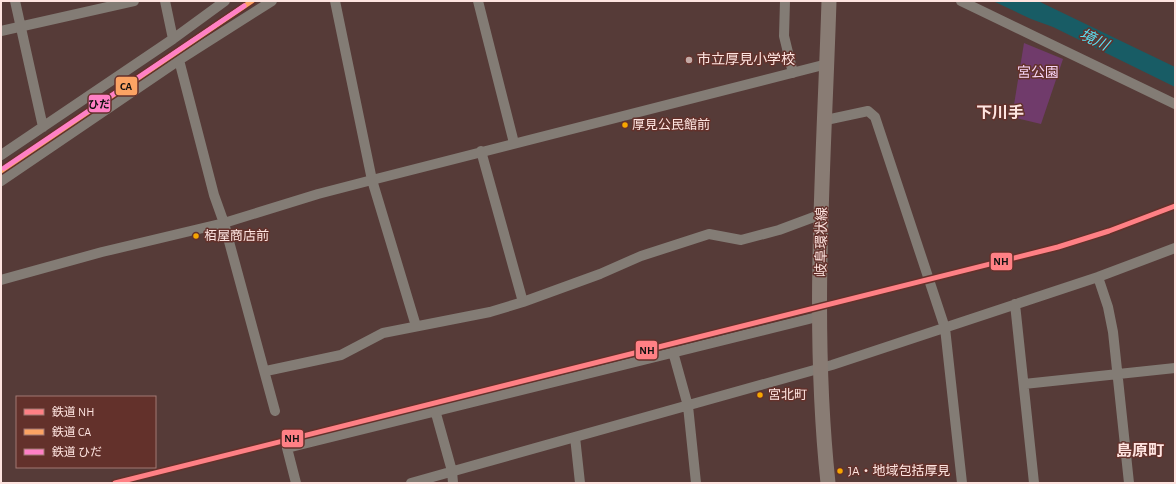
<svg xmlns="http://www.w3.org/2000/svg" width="1176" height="484" viewBox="0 0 1176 484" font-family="'Alegreya Sans','Noto Sans JP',sans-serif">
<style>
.green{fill:#703b6b}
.water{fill:#185c65}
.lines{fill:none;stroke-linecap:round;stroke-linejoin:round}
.street{stroke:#837c75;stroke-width:10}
.primary{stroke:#897c74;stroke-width:15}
.rail-1-casing{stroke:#63312b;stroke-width:8}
.rail-2-casing{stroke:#63312b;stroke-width:8}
.rail-3-casing{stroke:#63312b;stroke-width:8}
.rail-1{stroke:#ff8085;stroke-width:5}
.rail-2{stroke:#fca364;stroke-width:5}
.rail-3{stroke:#ff80c5;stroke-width:5}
.poi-dot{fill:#c3a9a5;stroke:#63312b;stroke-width:1.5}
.bus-dot{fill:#f7a600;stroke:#63312b;stroke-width:1.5}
.labels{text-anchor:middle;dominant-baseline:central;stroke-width:3;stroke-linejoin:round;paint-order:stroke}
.bus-label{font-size:13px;fill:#fee4e0;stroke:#63312b;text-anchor:start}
.poi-label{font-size:14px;fill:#fee4e0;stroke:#63312b;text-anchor:start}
.park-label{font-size:14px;fill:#f7d3f5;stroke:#63312b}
.street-label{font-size:14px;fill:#fee4e0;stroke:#63312b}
.water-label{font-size:15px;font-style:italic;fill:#59e1f4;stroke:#63312b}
.quarter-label{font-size:16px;font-weight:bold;fill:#fee4e0;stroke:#63312b}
.line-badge{stroke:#63312b;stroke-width:1.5}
.pale-badge-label{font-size:11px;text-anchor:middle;font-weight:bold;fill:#111}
</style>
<rect width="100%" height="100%" fill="#563b38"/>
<path class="green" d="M1024 43 1063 59 1041 124 1012 117Z"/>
<path class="water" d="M993 1H1038L1175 67V87L1053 27 1031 19Z"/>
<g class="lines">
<path class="street" d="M15 1 43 127
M165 1 173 39
M335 1 372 180 416 326
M478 1 514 143
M785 1 784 36 793 73
M961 1 1175 104
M1 31 134 1
M179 60 214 195 224 223 275 411
M826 120 868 111 875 117 945 328 962 483
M481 151 523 302
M1 155 173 39 225 1
M1 181 179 60 272 1
M1098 277 1108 307 1113 332 1129 483
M1 280 102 252 224 223 318 194 372 180 827 64
M1015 304 1034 483
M673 352 688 406 696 483
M266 371 341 355 383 333 490 312 523 302 600 274 641 256 709 234 741 240 779 230 822 214
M1024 384 1175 368
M435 410 452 471 453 483
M575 437 580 483
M296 483 287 448 821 316
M411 483 832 365 1098 277 1175 248"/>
<path class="primary" d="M828 483C811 323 824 161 829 1"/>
<defs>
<path id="rail-1" d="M115 483 1058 247 1109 231 1175 206"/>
<path id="rail-2" d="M1 171 252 1"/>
<path id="rail-3" d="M4 168 244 6"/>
</defs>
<use href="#rail-1" class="rail-1-casing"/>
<use href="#rail-2" class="rail-2-casing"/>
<use href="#rail-3" class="rail-3-casing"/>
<use href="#rail-1" class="rail-1"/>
<use href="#rail-2" class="rail-2"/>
<use href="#rail-3" class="rail-3"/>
</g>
<circle class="poi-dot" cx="689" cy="60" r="4"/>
<g class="bus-dot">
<circle cx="625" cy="125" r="3.5"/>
<circle cx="196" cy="236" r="3.5"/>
<circle cx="760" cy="395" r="3.5"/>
<circle cx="840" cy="471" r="3.5"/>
</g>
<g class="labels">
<g class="bus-label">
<text x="632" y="125">厚見公民館前</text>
<text x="204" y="236">栢屋商店前</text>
<text x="768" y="395">宮北町</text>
<text x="848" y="471">JA・地域包括厚見</text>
</g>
<g class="poi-label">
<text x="697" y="60">市立厚見小学校</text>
</g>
<g class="park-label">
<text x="1038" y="73">宮公園</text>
</g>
<g class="street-label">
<text transform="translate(822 242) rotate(-89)">岐阜環状線</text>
</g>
<g class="water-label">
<text transform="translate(1094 40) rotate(26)">境川</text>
</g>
<g class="quarter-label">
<text x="1000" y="113">下川手</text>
<text x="1140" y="451">島原町</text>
</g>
</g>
<g class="line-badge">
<rect x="115" y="76" width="23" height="20" rx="4" fill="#fca364"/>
<rect x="88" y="94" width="23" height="19" rx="4" fill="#ff80c5"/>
<rect x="990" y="252" width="23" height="19" rx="4" fill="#ff8085"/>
<rect x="635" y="340" width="23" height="20" rx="4" fill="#ff8085"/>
<rect x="281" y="429" width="23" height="19" rx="4" fill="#ff8085"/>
</g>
<g class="pale-badge-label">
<text x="126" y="90">CA</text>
<text x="99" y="108">ひだ</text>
<text x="1001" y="265">NH</text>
<text x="647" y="354">NH</text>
<text x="292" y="442">NH</text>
</g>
<rect width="1176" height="484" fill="none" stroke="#fee4e0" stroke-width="4"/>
<rect x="16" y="396" width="140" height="72" fill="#63312b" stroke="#a17973"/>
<rect x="24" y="409" width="20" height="6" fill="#ff8085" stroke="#a17973"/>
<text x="52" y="416" font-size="12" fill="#fee4e0">鉄道 NH</text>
<rect x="24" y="429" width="20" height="6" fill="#fca364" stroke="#a17973"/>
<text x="52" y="436" font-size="12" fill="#fee4e0">鉄道 CA</text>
<rect x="24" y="449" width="20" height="6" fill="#ff80c5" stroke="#a17973"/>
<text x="52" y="456" font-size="12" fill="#fee4e0">鉄道 ひだ</text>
</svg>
